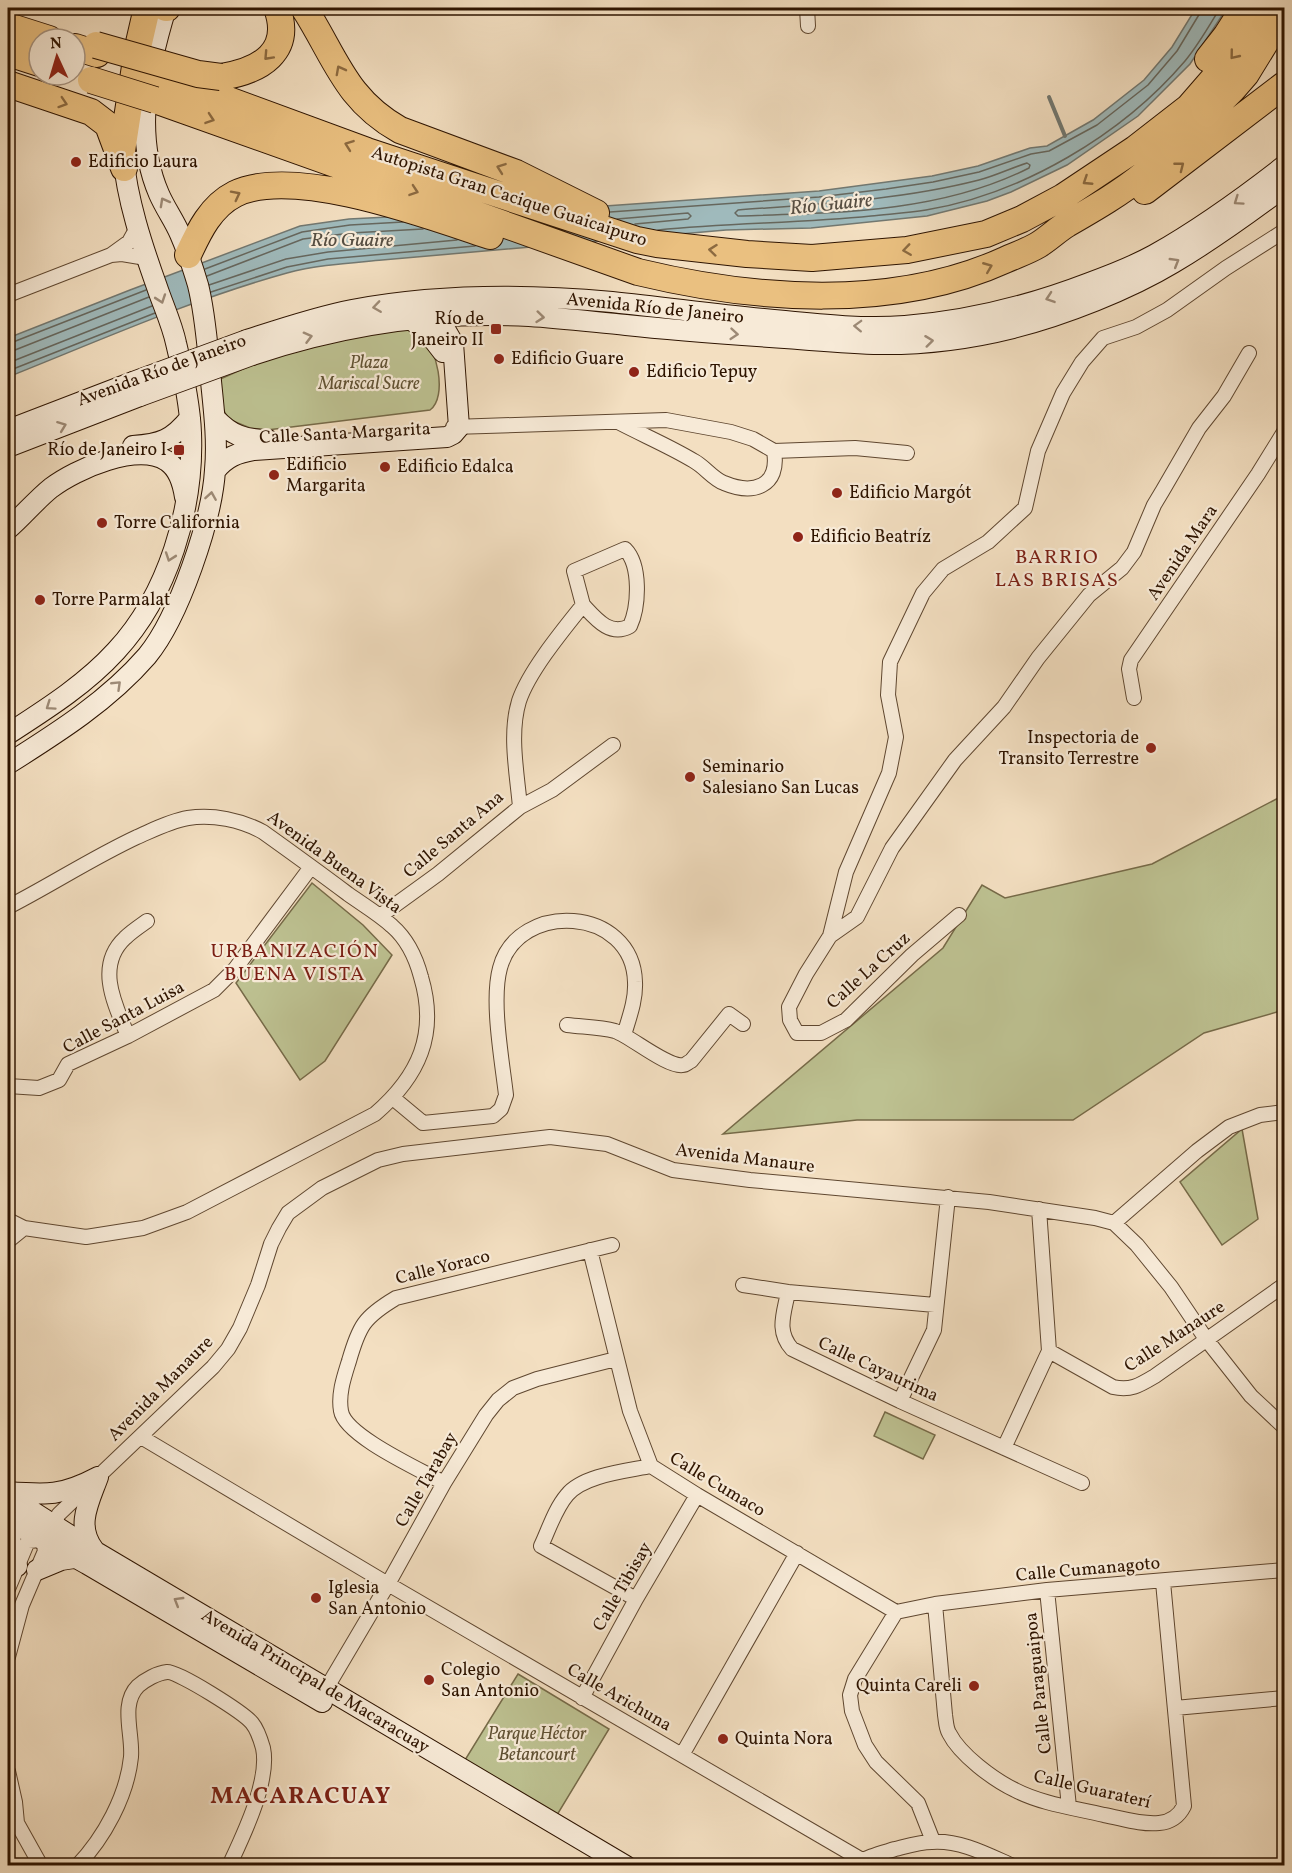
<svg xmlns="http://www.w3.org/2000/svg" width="1292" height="1873" viewBox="0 0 1292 1873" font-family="Vollkorn,serif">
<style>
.green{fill:#bdc191;stroke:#766a48;stroke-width:1.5}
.water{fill:#9fbabc;stroke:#727871;stroke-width:1.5}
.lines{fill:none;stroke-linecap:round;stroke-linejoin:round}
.shore{stroke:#66675e;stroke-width:1.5}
.stream{stroke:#727871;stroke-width:4}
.street-casing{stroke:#5f4730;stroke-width:16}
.secondary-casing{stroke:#2e1400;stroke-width:22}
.highway-casing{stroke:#2e1400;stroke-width:28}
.street{stroke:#f7ead7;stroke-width:14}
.secondary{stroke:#f7ead7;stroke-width:20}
.highway{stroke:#eac080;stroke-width:26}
.secondary-bridge-casing{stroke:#2e1400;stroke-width:22;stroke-linecap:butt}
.highway-bridge-casing{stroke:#2e1400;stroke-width:28;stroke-linecap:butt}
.secondary-bridge{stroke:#f7ead7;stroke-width:20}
.highway-bridge{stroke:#eac080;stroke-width:26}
.oneway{stroke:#8c6a40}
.oneway2{stroke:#9d8a76}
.poi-dot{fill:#8f2418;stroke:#f7ead7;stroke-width:2}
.labels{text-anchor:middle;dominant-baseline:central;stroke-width:4.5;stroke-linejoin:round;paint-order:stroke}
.poi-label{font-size:18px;fill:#2e1400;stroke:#f7ead7;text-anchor:start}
.street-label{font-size:18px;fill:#2e1400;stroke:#f7ead7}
.park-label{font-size:18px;font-style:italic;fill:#605133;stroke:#f7ead7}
.water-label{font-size:20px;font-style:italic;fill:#564e42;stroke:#f7ead7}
.neighbourhood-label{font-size:20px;letter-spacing:1.5px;fill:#7a1f14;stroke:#f7ead7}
.district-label{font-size:24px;font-weight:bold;letter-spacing:1.5px;fill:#7a1f14;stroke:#f7ead7}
</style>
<rect width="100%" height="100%" fill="#f3dfc1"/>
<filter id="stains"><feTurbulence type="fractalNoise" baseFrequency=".00333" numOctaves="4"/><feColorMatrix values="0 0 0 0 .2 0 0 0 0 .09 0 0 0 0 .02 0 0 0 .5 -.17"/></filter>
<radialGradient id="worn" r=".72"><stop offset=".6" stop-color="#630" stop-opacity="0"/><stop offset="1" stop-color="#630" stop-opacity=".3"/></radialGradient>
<path class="green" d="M407 327C411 329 417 330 420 333 437 346 448 397 430 410L267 430 250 428 228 419 220 402 218 380 270 357 355 331Z
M1284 795V1010L1204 1033 1073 1120H857L723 1134 943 948 982 885 1005 898 1152 864Z
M312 883 363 925 392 955 325 1061 300 1080 236 983Z
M1242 1129 1258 1219 1222 1245 1180 1182Z
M885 1412 935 1435 923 1459 874 1436Z
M518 1674 609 1729 557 1815 465 1760Z"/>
<path class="water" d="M1196 8H1227L1190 64 1138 116 1067 165 1011 192 987 201 927 216 811 228 726 230 382 260C351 263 317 265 287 273 193 299 98 341 8 377V338L130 290 300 226 349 219 605 206 819 191 932 176 978 166 1030 148 1047 146 1093 120 1144 80 1172 47Z"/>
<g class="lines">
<path class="shore" d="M1027 163 1030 165 1029 168C940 213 836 213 738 216L735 213 738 210C818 204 901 200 979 180 995 176 1011 168 1027 163Z
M610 212 819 197 886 189 933 182 979 172 1031 154 1049 151 1097 125 1148 85 1177 51 1200 13 1201 8
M617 219 688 213 691 216 688 219 635 224
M658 230C729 223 800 223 871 216 889 214 908 213 926 210 1022 194 1122 135 1185 61 1199 44 1209 26 1220 8
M205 269 302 232 350 225 403 222
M207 276 303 239 351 233 423 229
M209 285 286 259 328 252 457 240
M211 292 287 267 328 259 475 246
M8 344 146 290
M8 351 15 350 149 297
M8 363 152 306
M8 371 155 313"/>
<path class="stream" d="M1049 97 1065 136"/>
<defs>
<path id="street" d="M807 8 808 26
M111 255 122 254 146 258
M8 295 111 255 129 242 138 226
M620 423C645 436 671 447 694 461 705 467 713 479 724 483 753 495 780 487 774 451
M453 427 666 420 731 432 753 439 774 451 855 448 907 453
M1134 698 1129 669 1131 660 1258 474 1284 432
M520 807 552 790 613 745
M8 907C51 885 92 858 137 837 153 830 170 821 188 818 213 814 241 820 263 832 291 852 320 873 348 894 362 904 379 914 392 926 407 939 416 958 421 977 438 1034 419 1076 375 1114L187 1212 143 1228 86 1237 24 1228 8 1220
M959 915 912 955 846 1020 821 1033H797L790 1020 789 1007 806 974 830 936 846 872 889 773 896 737 888 695 890 662 923 593 943 569 988 542 1025 508 1038 451 1063 393 1082 362 1103 338 1136 327 1167 310 1226 268 1284 231
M380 916 438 874 520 807C517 773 509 734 519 701 529 671 563 630 583 605L574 571 625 549C641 565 639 606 630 626 610 637 596 619 583 605
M830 936 857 917 892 848 955 760 1004 707 1038 658 1089 595 1122 568 1134 552 1154 505 1163 490 1199 428 1224 396 1249 353
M567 1025C583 1027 600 1027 615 1031 630 1036 668 1068 683 1065 686 1065 688 1062 691 1061L729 1014 743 1024
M128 1036C115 1005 95 966 125 938 131 932 140 926 147 921
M8 1086 39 1088 59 1080 68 1064 128 1036 214 990 235 969 311 867
M393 1098 423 1123 493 1116 501 1109 506 1095C502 1060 491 1001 500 968 518 900 633 906 635 982 636 1000 629 1018 624 1035
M1114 1223 1197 1151 1229 1127 1260 1115 1284 1112
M8 1241 24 1228
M590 1250 630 1411 651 1466 697 1495 896 1612
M743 1285 788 1292 935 1305
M788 1292C784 1314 776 1331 792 1349L900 1401 1082 1483
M1049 1351 1113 1387C1131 1391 1140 1385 1155 1376L1284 1285
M900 1401 934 1330 948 1197
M141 1437 388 1584 862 1860
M1004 1448 1049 1351 1039 1209
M444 1483C421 1470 345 1436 341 1411 338 1394 344 1377 349 1361 359 1326 364 1317 396 1298L612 1245
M48 1532 59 1514 213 1367 228 1349 240 1328 258 1285 271 1244 279 1228 288 1213 322 1188 378 1160 403 1154 550 1137 607 1144 673 1170 750 1180 989 1202 1095 1218 1114 1223 1137 1245 1171 1287 1206 1339 1251 1396 1284 1427
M8 1589 28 1541 43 1540
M1047 1590 1069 1807
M636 1599 541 1546C549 1529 555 1509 567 1495 583 1475 627 1471 651 1466
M935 1604 945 1715C946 1721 946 1728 949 1733 960 1755 994 1780 1015 1790 1042 1804 1075 1808 1104 1815 1121 1818 1141 1825 1159 1823 1171 1822 1179 1816 1184 1806L1163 1582
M896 1612 935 1604 1047 1590 1284 1570
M896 1612 855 1679 850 1695 852 1711 865 1745 876 1762 918 1803 933 1841
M8 1657 22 1605 45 1551 43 1540
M326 1689 388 1584 444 1483 486 1415 498 1400 513 1388 537 1379 616 1359
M582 1698 636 1599 697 1495
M1175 1708 1284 1698
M682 1755 797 1553
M8 1771 15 1802 17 1823 41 1866
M856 1865C867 1856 882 1853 895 1849 907 1846 920 1842 932 1842 961 1840 988 1855 1013 1866
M77 1866C104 1838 127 1796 131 1757 133 1734 120 1704 138 1686 145 1680 157 1673 167 1672 178 1671 244 1713 252 1723 257 1729 261 1741 263 1748 270 1781 243 1836 229 1866"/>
<path id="secondary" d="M412 320 429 334 443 352
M247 340C281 329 316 317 352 310 437 294 526 294 612 302 670 308 727 316 785 321 824 325 865 329 905 326 969 321 1029 306 1089 283 1111 275 1134 266 1154 255 1200 229 1243 198 1284 166
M252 355C341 325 435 311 529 316 561 318 594 322 626 325 683 331 741 335 798 339 823 341 849 343 874 344 919 345 969 339 1013 328 1064 315 1128 290 1173 263 1212 240 1248 214 1284 187
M215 418C231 435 244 440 268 440
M8 430 133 382
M133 446C161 444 172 440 190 418
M8 447 140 396
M215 471C226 457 237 453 254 450L447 437 453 434 459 427 453 343 438 317
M8 529C23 516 36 500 51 488 76 469 137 442 167 461 179 469 183 484 185 497
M8 734C45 710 85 685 116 651 168 595 194 508 191 433 190 403 183 372 176 343 172 324 163 305 157 287 142 245 127 200 123 155
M8 764C57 733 108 701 147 656 179 617 212 520 215 470 218 437 213 404 210 371 207 342 205 313 198 285 193 268 187 250 180 234 174 220 165 208 159 194 133 134 148 67 166 8
M8 1492C47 1495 62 1496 98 1477
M8 1496 96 1552 626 1866
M8 1520 87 1564 322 1702
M8 1530 17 1566
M94 1550C75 1526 89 1502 98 1477
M37 1570 61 1560 74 1558"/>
<path id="highway" d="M166 8H167
M304 8C336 58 345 99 400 130L516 173 596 213
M8 26 49 39
M75 47 97 54
M8 53 39 63
M1208 59 1226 36 1244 8
M155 73 367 151 637 240 657 244 747 254 812 258 907 250 986 234 1022 219 1063 197 1135 149 1189 107 1235 54 1265 13
M221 77C260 71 293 52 277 8
M8 84 91 112 108 125 124 168
M155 100 638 272C754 300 893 311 1005 260 1016 255 1028 251 1038 245 1048 239 1057 230 1067 224 1093 209 1121 193 1144 174 1175 148 1204 118 1233 89L1246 74 1284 12
M122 151 138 47 147 8
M1145 191 1284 85
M188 255C199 231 211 206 235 194 294 165 430 216 490 236"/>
</defs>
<use href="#street" class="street-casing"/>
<use href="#secondary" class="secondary-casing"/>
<use href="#highway" class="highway-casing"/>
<use href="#street" class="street"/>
<use href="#secondary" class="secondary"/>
<use href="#highway" class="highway"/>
<defs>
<path id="secondary-bridge" d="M133 382 247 340
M140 396 252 355"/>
<path id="highway-bridge" d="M96 45 198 74 221 77
M91 80 155 100"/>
</defs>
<use href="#secondary-bridge" class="secondary-bridge-casing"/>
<use href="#highway-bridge" class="highway-bridge-casing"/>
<use href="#secondary-bridge" class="secondary-bridge"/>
<use href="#highway-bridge" class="highway-bridge"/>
</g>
<defs><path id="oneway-chevron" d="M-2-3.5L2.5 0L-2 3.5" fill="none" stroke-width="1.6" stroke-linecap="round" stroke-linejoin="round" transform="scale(1.5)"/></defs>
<g class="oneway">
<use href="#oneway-chevron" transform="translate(1234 55) rotate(129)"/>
<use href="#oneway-chevron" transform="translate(268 56) rotate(133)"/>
<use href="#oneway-chevron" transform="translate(340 70) rotate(-118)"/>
<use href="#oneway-chevron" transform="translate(63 103) rotate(18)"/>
<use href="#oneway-chevron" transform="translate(210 119) rotate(19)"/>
<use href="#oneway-chevron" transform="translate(349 145) rotate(-160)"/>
<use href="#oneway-chevron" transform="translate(1180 166) rotate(-38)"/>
<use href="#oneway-chevron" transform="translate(501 168) rotate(-160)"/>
<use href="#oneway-chevron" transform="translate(1087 181) rotate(147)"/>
<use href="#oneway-chevron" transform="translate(414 191) rotate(19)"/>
<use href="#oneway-chevron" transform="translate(236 195) rotate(-27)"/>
<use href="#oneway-chevron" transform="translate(713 250) rotate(-174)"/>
<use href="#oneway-chevron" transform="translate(907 250) rotate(172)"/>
<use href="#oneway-chevron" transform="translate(988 267) rotate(-22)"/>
</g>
<g class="oneway2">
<use href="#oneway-chevron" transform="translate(1238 201) rotate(145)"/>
<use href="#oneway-chevron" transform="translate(164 202) rotate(-119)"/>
<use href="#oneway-chevron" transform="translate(1175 262) rotate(-31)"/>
<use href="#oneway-chevron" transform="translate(1050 298) rotate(161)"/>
<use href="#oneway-chevron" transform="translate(161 299) rotate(71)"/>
<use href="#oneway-chevron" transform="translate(377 307) rotate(172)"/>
<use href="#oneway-chevron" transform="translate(540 317) rotate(6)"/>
<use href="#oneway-chevron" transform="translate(858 326) rotate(-178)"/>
<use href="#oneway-chevron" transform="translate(734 334) rotate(5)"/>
<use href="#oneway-chevron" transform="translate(308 337) rotate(-15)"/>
<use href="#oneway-chevron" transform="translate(929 341) rotate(-7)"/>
<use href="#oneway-chevron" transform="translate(62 426) rotate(-21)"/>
<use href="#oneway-chevron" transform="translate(211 496) rotate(-81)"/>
<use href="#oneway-chevron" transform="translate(170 557) rotate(109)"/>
<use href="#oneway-chevron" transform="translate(117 685) rotate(-44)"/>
<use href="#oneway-chevron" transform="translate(50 706) rotate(145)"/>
<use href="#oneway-chevron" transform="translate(178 1601) rotate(-149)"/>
</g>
<g class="poi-dot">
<circle cx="76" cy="162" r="6"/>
<rect x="490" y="323" width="12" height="12" rx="3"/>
<circle cx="499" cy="359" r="6"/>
<circle cx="634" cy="372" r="6"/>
<rect x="173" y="444" width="12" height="12" rx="3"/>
<circle cx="385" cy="467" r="6"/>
<circle cx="274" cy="475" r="6"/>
<circle cx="837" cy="493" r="6"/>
<circle cx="102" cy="523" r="6"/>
<circle cx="798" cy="537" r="6"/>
<circle cx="40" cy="600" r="6"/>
<circle cx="1151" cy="748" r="6"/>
<circle cx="690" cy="777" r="6"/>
<circle cx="316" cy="1598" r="6"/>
<circle cx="429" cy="1680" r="6"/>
<circle cx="974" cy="1686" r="6"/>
<circle cx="723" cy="1739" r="6"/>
</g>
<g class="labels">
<g class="poi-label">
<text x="88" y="162">Edificio Laura</text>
<text x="484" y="319" text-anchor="end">Río de<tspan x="484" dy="21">Janeiro II</tspan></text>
<text x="511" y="359">Edificio Guare</text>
<text x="646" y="372">Edificio Tepuy</text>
<text x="167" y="450" text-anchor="end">Río de Janeiro I</text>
<text x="286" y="465">Edificio<tspan x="286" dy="21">Margarita</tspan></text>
<text x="397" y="467">Edificio Edalca</text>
<text x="849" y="493">Edificio Margót</text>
<text x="114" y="523">Torre California</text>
<text x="810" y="537">Edificio Beatríz</text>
<text x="52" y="600">Torre Parmalat</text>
<text x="1139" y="738" text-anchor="end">Inspectoria de<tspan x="1139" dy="21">Transito Terrestre</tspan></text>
<text x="702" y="767">Seminario<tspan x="702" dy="21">Salesiano San Lucas</tspan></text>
<text x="328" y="1588">Iglesia<tspan x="328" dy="21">San Antonio</tspan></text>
<text x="441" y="1670">Colegio<tspan x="441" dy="21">San Antonio</tspan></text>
<text x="962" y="1686" text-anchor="end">Quinta Careli</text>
<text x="735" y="1739">Quinta Nora</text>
</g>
<g class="street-label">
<text transform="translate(509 197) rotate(18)">Autopista Gran Cacique Guaicaipuro</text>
<text transform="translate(655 309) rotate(6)">Avenida Río de Janeiro</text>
<text transform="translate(162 371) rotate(-20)">Avenida Río de Janeiro</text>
<text transform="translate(345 434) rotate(-3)">Calle Santa Margarita</text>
<text transform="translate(1183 553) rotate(-56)">Avenida Mara</text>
<text transform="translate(454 835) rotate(-40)">Calle Santa Ana</text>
<text transform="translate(334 863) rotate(36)">Avenida Buena Vista</text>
<text transform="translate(869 971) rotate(-42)">Calle La Cruz</text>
<text transform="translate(124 1018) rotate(-28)">Calle Santa Luisa</text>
<text transform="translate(745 1159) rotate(7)">Avenida Manaure</text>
<text transform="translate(443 1268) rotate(-14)">Calle Yoraco</text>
<text transform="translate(1175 1337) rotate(-33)">Calle Manaure</text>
<text transform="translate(878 1370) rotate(25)">Calle Cayaurima</text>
<text transform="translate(161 1389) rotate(-45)">Avenida Manaure</text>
<text transform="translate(427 1480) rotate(-60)">Calle Tarabay</text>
<text transform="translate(717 1485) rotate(31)">Calle Cumaco</text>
<text transform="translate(1088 1570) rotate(-5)">Calle Cumanagoto</text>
<text transform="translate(623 1587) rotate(-60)">Calle Tibisay</text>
<text transform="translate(315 1682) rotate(31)">Avenida Principal de Macaracuay</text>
<text transform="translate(1039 1683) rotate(-96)">Calle Paraguaipoa</text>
<text transform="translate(619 1698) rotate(30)">Calle Arichuna</text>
<text transform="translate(1092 1790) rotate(13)">Calle Guaraterí</text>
</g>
<g class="park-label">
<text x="369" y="363">Plaza<tspan x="369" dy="21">Mariscal Sucre</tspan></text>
<text x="537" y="1734">Parque Héctor<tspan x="537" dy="21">Betancourt</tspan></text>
</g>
<g class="water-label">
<text transform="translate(831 205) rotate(-6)">Río Guaire</text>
<text x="352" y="241">Río Guaire</text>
</g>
<g class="neighbourhood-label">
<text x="1057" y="558">BARRIO<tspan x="1057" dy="23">LAS BRISAS</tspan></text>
<text x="295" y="952">URBANIZACIÓN<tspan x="295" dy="23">BUENA VISTA</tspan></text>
</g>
<g class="district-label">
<text x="301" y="1797">MACARACUAY</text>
</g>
</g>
<rect width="1292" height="1873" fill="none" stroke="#f3dfc1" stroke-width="30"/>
<rect x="9" y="9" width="1274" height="1855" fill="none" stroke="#2e1400" stroke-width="3"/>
<rect x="15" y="15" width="1262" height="1843" fill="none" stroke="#2e1400" stroke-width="1.5"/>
<g transform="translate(57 57) rotate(356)"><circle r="28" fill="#f7ead7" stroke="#a79481" stroke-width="1.5"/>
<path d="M0-4.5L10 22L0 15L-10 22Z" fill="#8f2418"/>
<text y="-9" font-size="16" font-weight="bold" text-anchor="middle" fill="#2e1400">N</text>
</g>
<rect width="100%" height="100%" filter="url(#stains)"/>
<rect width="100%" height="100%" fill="url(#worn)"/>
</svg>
